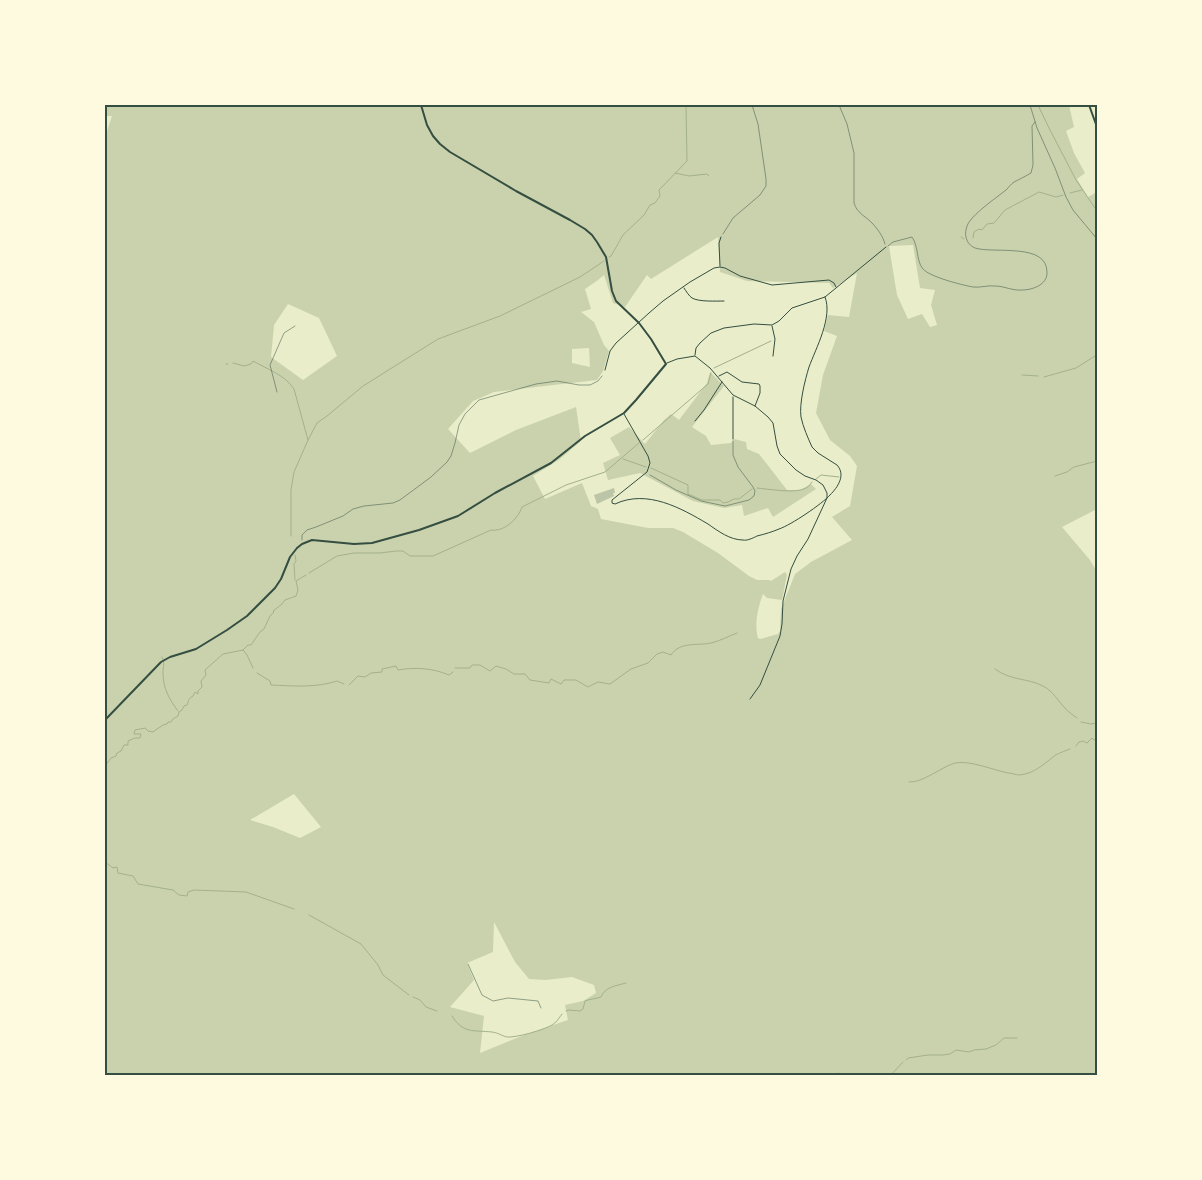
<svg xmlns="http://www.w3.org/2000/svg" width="1202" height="1180" viewBox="0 0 1202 1180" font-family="Roboto,sans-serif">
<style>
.green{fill:#cad2ad;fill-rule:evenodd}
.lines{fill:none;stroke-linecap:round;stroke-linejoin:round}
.stream{stroke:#a3b18a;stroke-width:1}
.building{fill:#bcc5a7}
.path{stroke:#344e41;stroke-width:0.5}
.service{stroke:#344e41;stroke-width:0.5}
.minor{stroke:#344e41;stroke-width:1}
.tertiary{stroke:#344e41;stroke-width:2}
.secondary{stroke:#344e41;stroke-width:2}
.neatline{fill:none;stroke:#344e41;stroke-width:2}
</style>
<rect width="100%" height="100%" fill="#e9edc9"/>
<path class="green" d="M105 105H1069L1074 127 1066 131 1074 153 1085 173 1077 179 1088 197 1097 192V509L1062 527 1090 560 1097 572V1075H105V137L112 116H105ZM718 237 720 272 747 281 829 283 833 288 857 273 849 317 828 315 824 331 837 336 823 375 816 413 830 440 850 456 857 466 850 506 832 517 852 540 811 562 795 574 781 609 780 631 778 634 760 639 758 638C754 624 758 607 763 594L767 598 782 600 787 575 785 572 771 581 769 580H757L749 576 718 553 683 532 673 528H648L601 519 598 509 591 506 582 483 545 499 533 476 560 459 581 441 576 407 516 430 470 453 448 429 473 401 494 392 597 380 603 371 609 351 604 345 594 322 581 312 591 309 585 289 598 280 604 275 613 303 625 307 647 275 651 279ZM913 245 920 288 935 290 931 305 937 325 930 327 922 314 908 319 897 295 889 246ZM288 304 319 318 337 356 303 380 271 357 274 325ZM589 348 590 367 572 363V349ZM294 794 321 827 300 838 273 827 250 820ZM494 922 515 962 529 979 546 980 572 977 594 985 596 993 583 1001 565 1005 568 1020 524 1035 480 1053 484 1016 450 1007 474 980 467 963 493 952Z
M710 372 724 386 692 427 706 436 711 445 731 443 734 439 746 442 747 449 759 454 787 490H800L811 484 816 489 773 517 768 508 744 516 742 505 724 508 693 501 640 473 608 480 603 463 620 455 610 438 629 427 645 444 664 420 671 414 679 420 707 383Z"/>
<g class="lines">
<path class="stream" d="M1038 105 1049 128 1076 180 1097 211
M105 107 108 105
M675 173 689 176 707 174 709 176
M1070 193 1082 190
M961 237 964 239
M973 238 974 232 979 229 982 230 987 224 994 223 1005 210 1039 192 1056 197 1063 195
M609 257 611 256 623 235 644 215 650 205 655 203 660 196 659 190 687 161 686 105
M233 363 244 366 251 364 253 361C267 369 285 375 294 389L308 440
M226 364H228
M714 368 771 341
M1022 375 1038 376
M1044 377 1076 368 1095 356 1097 354
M643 440 708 384 711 373
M623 459 646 467
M651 468 688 485V494L702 500H720L723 503 728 502 734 499H739L752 489
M1055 476 1067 472 1074 467 1097 461
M816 479 821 475 839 477
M757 488C768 489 797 494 806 488 809 487 810 484 812 482
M291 536V490L294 472 308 440 317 423 327 416 363 386 438 339 500 316 580 277 604 261
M309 573 337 556 354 553H380L396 551H403L410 556H433L491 530C504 532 518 519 522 507L566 485 605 472 639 443
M295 580 294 564 296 561 295 555
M243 650 247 655 253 668
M162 657C165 665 163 665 163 673 163 688 169 699 178 711
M455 668H470L472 665H480L490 671 496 666 506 669 514 674H525L530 680 549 683 551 679 561 684 564 680H576L588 687 598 682 610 684 631 669 648 663 657 654 663 652 671 655C680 641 698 646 711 643 720 641 729 636 737 633
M995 669C1011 681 1028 678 1043 686 1054 692 1057 700 1065 708 1068 712 1073 715 1077 718
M257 673 270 681 271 685C294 686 315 688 337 681L344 684
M349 685 358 676 365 677 371 673 382 672V669L396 666 398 670C416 667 432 668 449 675L453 672
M1081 722 1091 724 1097 723
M1076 746 1079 742 1083 741 1087 743 1092 738 1094 740 1097 739
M105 766 111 758 116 756 117 753 121 751 124 745H128V741L135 738H140L141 734H134L135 730 145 728 148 731 153 732 157 729 163 725 167 724 168 722H171L173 719 178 716 179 712 182 710 184 706 187 705C189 702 187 699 193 696L195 692 198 694V691L202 687 201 681 206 675 205 670 223 654 243 650 248 645H251L260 632 264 629 270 616 274 612 273 611 282 604 285 600 296 596 298 590 296 581 306 575
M909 782C923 783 941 767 955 763 970 760 993 770 1008 773 1012 773 1016 775 1019 775 1033 774 1043 765 1053 757 1056 754 1065 751 1070 749
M105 862 113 868 117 867 118 873 133 876 138 884 173 890 179 895 187 896 188 892 194 890 246 892 294 909
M309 915 361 944 378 965 383 975 409 995
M413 997 420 1000 426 1007 437 1011
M566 1011 569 1010 580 1011 583 1009 585 1001C590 999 595 999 601 997 605 987 615 986 626 983
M452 1016C463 1034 474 1030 492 1032 499 1033 502 1036 507 1037 515 1038 544 1030 552 1025 556 1023 559 1018 562 1014
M906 1060 908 1058 928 1055H943L950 1054 956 1050 969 1052 974 1050 986 1049 996 1045 1004 1038H1017
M837 1075 838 1073
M891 1075 903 1062"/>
</g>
<path class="building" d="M614 488 615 493H613L614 496 597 504 594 495Z"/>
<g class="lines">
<path class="path" d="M839 105 847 124 854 153V203C857 213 865 216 871 222 877 228 883 236 885 244
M1030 105 1037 128 1055 168 1066 197 1073 210 1097 239
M723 234 733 218 760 195 766 186V179L758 124 752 105
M888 246 893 242 912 237C919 247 916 261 923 269 930 277 962 285 973 287 980 288 988 285 995 286 1004 286 1013 291 1022 290 1032 290 1047 285 1047 273 1048 242 994 254 975 248 970 246 967 242 966 237 965 234 966 229 967 226 971 215 996 198 1006 190 1009 187 1011 184 1014 182 1020 179 1026 176 1031 173L1033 165 1032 126 1035 122
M650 475 676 490 701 501 725 506 749 500 754 496 755 491 753 487 738 467 733 455V441
M302 540V535L307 530 316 527 343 516 353 509 364 506 393 503 400 500 431 477 447 462 451 456 455 443 459 425 465 414 479 400 536 384 557 381 579 385H590L598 381 602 376"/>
<path class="service" d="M277 392 270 365 284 333 295 326
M468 964 482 995 493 1001 508 998 538 1001 541 1008"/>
<path class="minor" d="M720 266 719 243 721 237
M684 288C686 291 689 296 692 298 699 302 716 301 724 301
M772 326 775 339 773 356
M695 355 696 348 700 343 711 333 724 328 754 324 772 325 779 321 792 308 825 297 886 247
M667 363 677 359 695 356 710 368 733 395 755 406 768 417 773 423 777 446 780 454 796 470 805 476 816 480 823 485 827 493V498L808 539 797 556 791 569 783 601 782 624 780 636 760 685 750 699
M605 370 610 351 616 343 649 313 663 301 690 282 714 268 720 267 725 268 740 276 772 285 829 280 834 283 836 287
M719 376 727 372 742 382 759 384 760 386V393L755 406
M624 414 648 456 650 463 647 472 612 500V503L615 504C647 489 681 508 708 524 718 531 730 540 743 540 747 541 753 538 757 536 765 534 772 532 779 529 791 525 822 504 830 495 838 487 846 475 837 465L818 453 812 447C808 438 803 427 801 417 799 404 805 380 809 367 816 348 833 317 825 297
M695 421 704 410 722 382
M733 439V397"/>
<path class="tertiary" d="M105 720 161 662 170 657 196 649 227 630 247 616 275 588 281 579 290 557 297 548 302 544 312 540 354 544 372 543 419 530 458 516 495 493 551 463 585 436 624 413 636 400 666 364 651 339 639 323 616 301 612 291 606 257 597 242 592 235 585 229 570 220 516 191 450 152 440 144 433 136 427 125 421 105"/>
<path class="secondary" d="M1089 105 1097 127"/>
</g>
<rect width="1202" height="1180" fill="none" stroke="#fefae0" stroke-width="212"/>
<rect x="106" y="106" width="990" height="968" class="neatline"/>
</svg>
